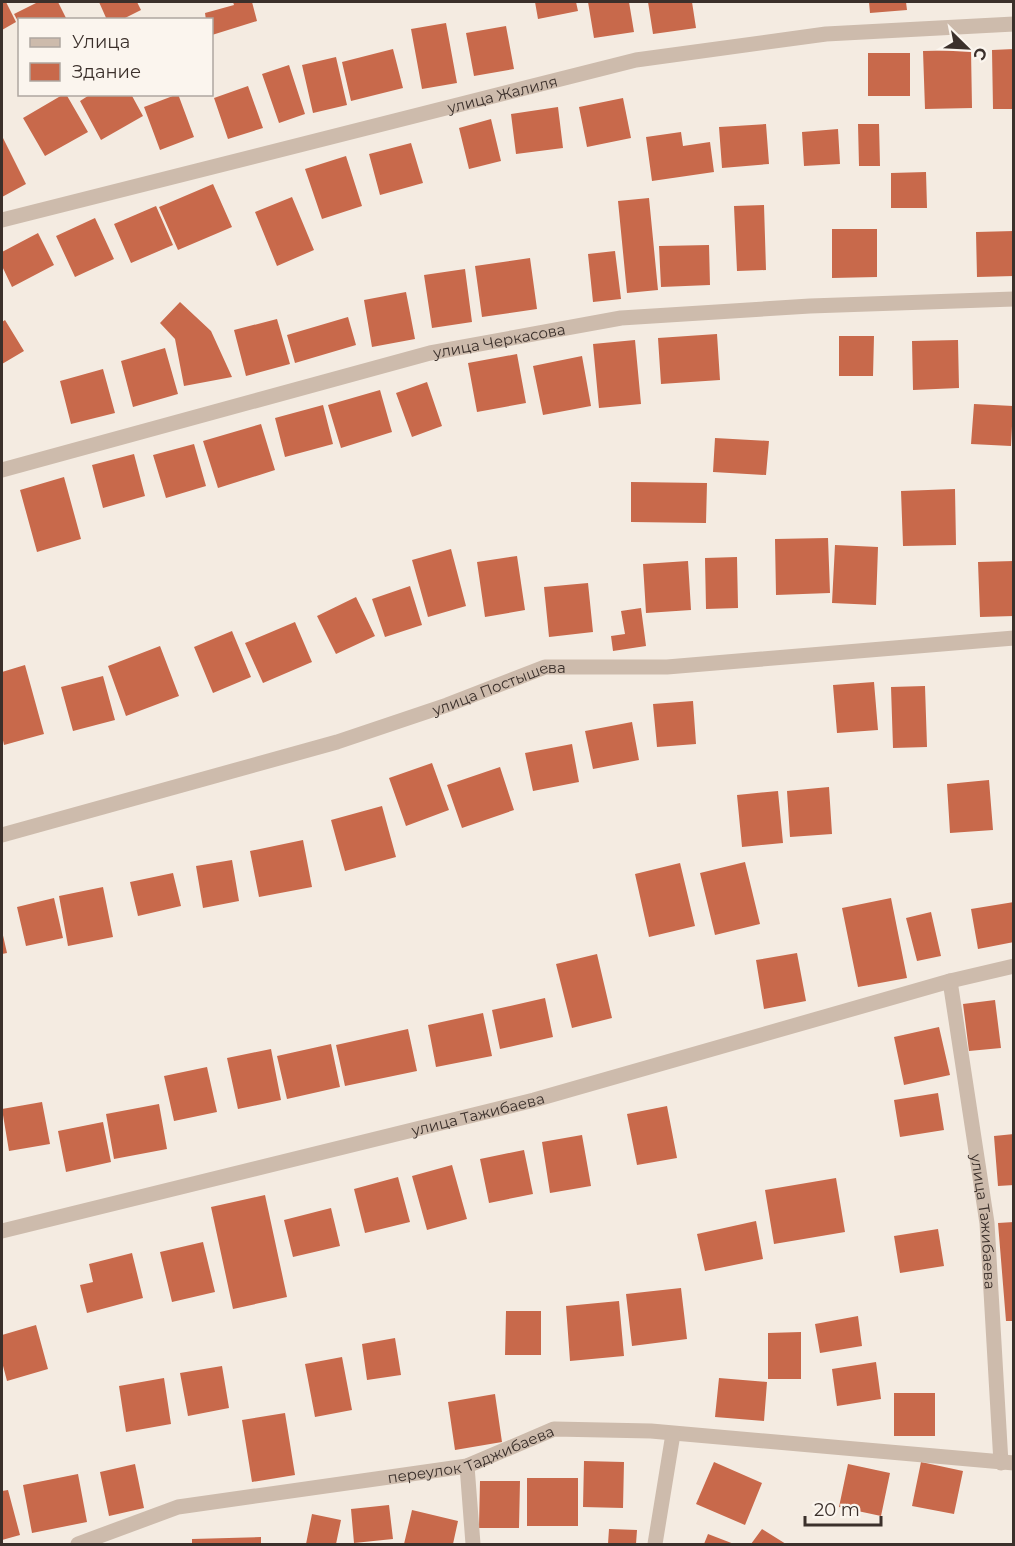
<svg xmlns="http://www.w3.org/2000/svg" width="1015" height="1546" viewBox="0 0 1015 1546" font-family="Montserrat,sans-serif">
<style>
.building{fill:#c8694b}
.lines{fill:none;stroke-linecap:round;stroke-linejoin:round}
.minor{stroke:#cdbbac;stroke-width:15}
.tertiary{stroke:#cdbbac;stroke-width:15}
.labels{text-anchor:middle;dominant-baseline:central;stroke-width:4.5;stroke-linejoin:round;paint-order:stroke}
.street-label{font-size:15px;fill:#3b302b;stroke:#fbf5ee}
</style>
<rect width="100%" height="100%" fill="#f4ebe1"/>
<path class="building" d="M2 2H6L16 22 2 30Z
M38 2H58L67 20H20V25L14 14Z
M99 2H137L141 10 121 20H107Z
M233 2H252L257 21 212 35V20H206L205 13 234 5Z
M535 2H576L578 11 538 19Z
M588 2H629L634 32 594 38Z
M648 2H692L696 28 653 34Z
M869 2H906L907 10 870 13Z
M446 23 457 83 422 89 411 29Z
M506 26 514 69 474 76 466 33Z
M393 49 403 88 351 101 342 62Z
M1014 49V109H993L992 50Z
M971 50 972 108 925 109 923 51Z
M868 53H910V96H868Z
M336 57 347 105 313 113 302 65Z
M289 65 305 114 279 123 262 74Z
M248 86 263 128 228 139 214 98Z
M64 94H66L88 132 45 156 23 118Z
M91 94H131L143 116 101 140 80 101Z
M178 94 194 137 160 150 144 107Z
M623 98 631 138 587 147 579 107Z
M558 107 563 148 516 154 511 114Z
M491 119 501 161 469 169 459 128Z
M766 124 769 164 722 168 719 127Z
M858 124H879L880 166H859Z
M838 129 840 164 804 166 802 132Z
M681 132 683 146 710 142 714 172 652 181 646 137Z
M2 136 26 184 2 197Z
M411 143 423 183 380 195 369 154Z
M346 156 362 206 322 219 305 169Z
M926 172 927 208H891V173Z
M213 184 232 227 178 250 159 207Z
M292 197 314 250 277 266 255 212Z
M649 198 658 290 627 293 618 201Z
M764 205 766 270 737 271 734 206Z
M156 206 173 245 131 263 114 224Z
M95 218 114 259 75 277 56 236Z
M832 229H877V277L832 278Z
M1014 231V276L977 277 976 232Z
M38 233 54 265 12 287 2 266V252Z
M709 245 710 285 661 287 659 246Z
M615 251 621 299 593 302 588 254Z
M530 258 537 309 482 317 475 266Z
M465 269 472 322 432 328 424 275Z
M406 292 415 339 372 347 364 300Z
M180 302 211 331 232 377 184 386 175 339 160 323Z
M348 317 356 345 295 363 287 335Z
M277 319 290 364 246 376 234 330Z
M5 320 24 351 2 364V322Z
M717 334 720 380 661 384 658 338Z
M839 336H874L873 376H839Z
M635 340 641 404 599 408 593 344Z
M958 340 959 388 913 390 912 341Z
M165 348 178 394 133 407 121 361Z
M517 354 526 403 477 412 468 363Z
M582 356 591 406 543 415 533 366Z
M103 369 115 413 71 424 60 381Z
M427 382 442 426 412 437 396 393Z
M380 390 392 432 341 448 328 405Z
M974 404 1013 406 1011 446 971 444Z
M323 405 333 444 285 457 275 418Z
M261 424 275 470 218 488 203 441Z
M715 438 769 441 766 475 713 472Z
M194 444 206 486 166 498 153 455Z
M134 454 145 496 103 508 92 465Z
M64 477 81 539 37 552 20 490Z
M631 482 707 483 706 523 631 522Z
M955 489 956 545 903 546 901 491Z
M828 538 830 593 776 595 775 539Z
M835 545 878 547 876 605 832 603Z
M451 549 466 606 428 617 412 560Z
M517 556 525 610 485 617 477 562Z
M737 557 738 608 706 609 705 558Z
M688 561 691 610 646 613 643 564Z
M1014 561V616L980 617 978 562Z
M588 583 593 632 549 637 544 587Z
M410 586 422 625 385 637 372 599Z
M356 597 375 636 336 654 317 616Z
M641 608 646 646 613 651 611 636 625 634 621 611Z
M295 622 312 662 263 683 245 643Z
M232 631 251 677 213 693 194 647Z
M160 646 179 696 126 716 108 666Z
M25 665 44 734 4 745 2 736V672Z
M103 676 115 720 73 731 61 687Z
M874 682 878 730 837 733 833 685Z
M925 686 927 747 893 748 891 687Z
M693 701 696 744 657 747 653 704Z
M632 722 639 760 593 769 585 731Z
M572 744 579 782 533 791 525 753Z
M432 763 449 810 406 826 389 778Z
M500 767 514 810 462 828 447 785Z
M989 780 993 830 950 833 947 784Z
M829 787 832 834 790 837 787 791Z
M778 791 783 843 742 847 737 795Z
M382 806 396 857 345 871 331 820Z
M303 840 312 887 259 897 250 851Z
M232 860 239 901 203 908 196 866Z
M745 862 760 924 715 935 700 873Z
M680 863 695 926 649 937 635 874Z
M173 873 181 906 138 916 130 882Z
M103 887 113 937 68 946 59 896Z
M54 898 63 938 26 946 17 907Z
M891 898 907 978 858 987 842 908Z
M1014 902V942L978 949 971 909Z
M931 912 941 956 917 961 906 918Z
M2 931 7 953 2 954Z
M797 953 806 1001 764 1009 756 960Z
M597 954 612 1018 572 1028 556 964Z
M545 998 553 1037 500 1049 492 1010Z
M995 1000 1001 1048 969 1051 963 1004Z
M483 1013 492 1056 436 1067 428 1025Z
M939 1027 950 1075 904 1085 894 1037Z
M408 1029 417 1071 345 1086 336 1045Z
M331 1044 340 1087 287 1099 277 1056Z
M271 1049 281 1100 238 1109 227 1058Z
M207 1067 217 1112 174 1121 164 1076Z
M938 1093 944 1130 900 1137 894 1100Z
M42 1102 50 1144 9 1151 2 1109Z
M159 1104 167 1149 114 1159 106 1114Z
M667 1106 677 1158 637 1165 627 1114Z
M103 1122 111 1162 66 1172 58 1131Z
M1014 1134V1185L998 1186 994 1136Z
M582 1135 591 1186 550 1193 542 1142Z
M524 1150 533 1194 489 1203 480 1159Z
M452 1165 467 1219 427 1230 412 1176Z
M398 1177 410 1222 365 1233 354 1189Z
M836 1178 845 1232 774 1244 765 1190Z
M265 1195 287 1297 233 1309 211 1207Z
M331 1208 340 1246 293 1257 284 1220Z
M756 1221 763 1259 705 1271 697 1234Z
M1014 1222V1321H1006L998 1223Z
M938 1229 944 1266 900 1273 894 1236Z
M203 1242 215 1292 172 1302 160 1252Z
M132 1253 143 1298 87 1313 80 1285 93 1282 89 1264Z
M681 1288 687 1339 632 1346 626 1294Z
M619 1301 624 1356 570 1361 566 1306Z
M506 1311H541V1355H505Z
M858 1316 862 1346 820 1353 815 1324Z
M36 1325 48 1369 7 1381 2 1362V1335Z
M801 1332V1379H768V1333Z
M395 1338 401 1375 367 1380 362 1344Z
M342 1357 352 1410 315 1417 305 1364Z
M876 1362 881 1399 837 1406 832 1369Z
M222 1366 229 1408 188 1416 180 1373Z
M164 1378 171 1424 126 1432 119 1386Z
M719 1378 767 1382 764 1421 715 1417Z
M894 1393H935V1436H894Z
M495 1394 502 1442 455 1450 448 1402Z
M285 1413 295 1475 252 1482 242 1420Z
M584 1461 624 1462 623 1508 583 1507Z
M714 1462 762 1483 745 1525 696 1504Z
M921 1462 963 1471 954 1514 912 1506Z
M135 1464 144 1508 109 1516 100 1472Z
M848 1464 890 1473 881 1516 839 1507Z
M78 1474 87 1522 32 1533 23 1485Z
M527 1478H578V1526H527Z
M480 1481H520L519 1528H479Z
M8 1490 20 1535 2 1540V1491Z
M389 1505 393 1539 354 1543 351 1509Z
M412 1510 458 1521 453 1544H404Z
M312 1514 341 1520 336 1544H306Z
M609 1529 637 1530 636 1544H608Z
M762 1529 786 1544H751Z
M708 1534 734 1544H704Z
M261 1537V1544H192V1539Z"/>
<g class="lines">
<g class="minor">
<path id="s1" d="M2 220 636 60 826 34 1014 24"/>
<path id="s2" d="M2 470 430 353 621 318 810 306 1014 299"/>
<path id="s3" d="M2 835 337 742 447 705 545 667H667L1014 638"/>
<path id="s4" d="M950 981 987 1223 1001 1463"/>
<path d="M467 1466 473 1544"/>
<path id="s5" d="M78 1544 178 1507 467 1466 554 1429 651 1431 1014 1463"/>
<path d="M655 1544 673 1434"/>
</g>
<path class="tertiary" id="s6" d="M2 1231 534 1100 950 981 1014 966"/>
</g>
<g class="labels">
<g class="street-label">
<text stroke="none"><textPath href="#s1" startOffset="516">улица Жалиля</textPath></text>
<text stroke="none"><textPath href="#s2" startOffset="514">улица Черкасова</textPath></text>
<text stroke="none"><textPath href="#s3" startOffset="519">улица Постышева</textPath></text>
<text stroke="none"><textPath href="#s6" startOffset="490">улица Тажибаева</textPath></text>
<text stroke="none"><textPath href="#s4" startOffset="243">улица Тажибаева</textPath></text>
<text stroke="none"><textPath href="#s5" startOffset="405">переулок Таджибаева</textPath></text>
</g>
</g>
<rect width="1015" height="1546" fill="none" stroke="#3b302b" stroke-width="6"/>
<rect x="18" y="18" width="195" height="78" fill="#fbf5ee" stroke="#aea6a0" stroke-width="1.5"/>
<rect x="30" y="38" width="30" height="9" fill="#cdbbac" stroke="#aea6a0" stroke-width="1.5"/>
<text x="72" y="48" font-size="18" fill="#3b302b">Улица</text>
<rect x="30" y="63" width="30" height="18" fill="#c8694b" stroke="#aea6a0" stroke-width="1.5"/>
<text x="72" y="78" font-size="18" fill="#3b302b">Здание</text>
<g transform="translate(967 48) rotate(114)" stroke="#fbf5ee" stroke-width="4.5" paint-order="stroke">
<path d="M0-4.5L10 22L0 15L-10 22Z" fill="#3b302b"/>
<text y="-9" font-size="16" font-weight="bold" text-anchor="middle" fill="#3b302b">С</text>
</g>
<path d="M805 1516v9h76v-9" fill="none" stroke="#3b302b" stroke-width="3"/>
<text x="814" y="1516" font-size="18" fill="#3b302b" stroke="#fbf5ee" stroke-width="4.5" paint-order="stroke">20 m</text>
</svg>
